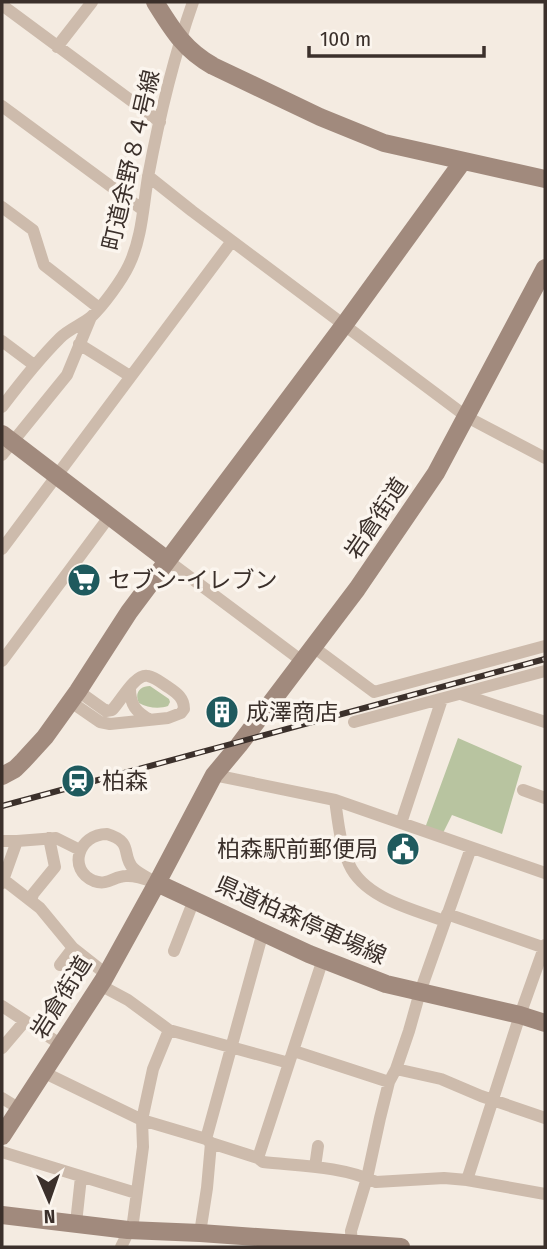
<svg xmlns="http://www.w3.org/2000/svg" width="547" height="1249" viewBox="0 0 547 1249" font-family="'Fira Sans Condensed','Noto Sans JP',sans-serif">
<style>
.green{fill:#b8c4a0}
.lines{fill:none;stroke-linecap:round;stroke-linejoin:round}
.street{stroke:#cdbbac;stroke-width:12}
.secondary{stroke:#a18a7d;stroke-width:18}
.rail-casing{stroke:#3b302b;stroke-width:6}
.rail{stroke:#fbf5ee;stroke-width:3.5;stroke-dasharray:10;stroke-linecap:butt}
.labels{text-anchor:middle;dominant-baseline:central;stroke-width:7;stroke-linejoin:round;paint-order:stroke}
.street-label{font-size:23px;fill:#3b302b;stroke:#fbf5ee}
.poi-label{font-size:23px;fill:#3b302b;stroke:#fbf5ee;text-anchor:start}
</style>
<rect width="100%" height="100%" fill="#f4ebe1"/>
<path class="green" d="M150 686 169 699 170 702 168 706C160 709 147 708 139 703 134 693 140 686 150 686Z
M458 738 522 766 502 834 452 815 442 835 425 828Z"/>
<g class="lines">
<path class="street" d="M2 5 160 122
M57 47 92 2
M2 106 143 210
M148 176 192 211 467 417 545 458
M2 207 33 230 44 265 99 308
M2 341 34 365
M79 344 130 376
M2 407C20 383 39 359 60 338 69 329 81 325 91 317 103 306 122 280 129 265 142 238 143 207 148 177 159 118 173 59 193 2
M2 455 67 375 91 317
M2 549 232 241
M167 560 302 661
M312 646 374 692 545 646
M2 661 109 517
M130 688C130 705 136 712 150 720
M461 694 545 722
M71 702 100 722 110 724 168 718 181 713 184 709C184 698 177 693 168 687 163 684 155 677 148 676 135 673 121 701 112 710L106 711 78 691
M354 722 545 671
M214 775 335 800 545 873
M523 790 545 798
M335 800C338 821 340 844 349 864 364 898 412 909 445 921
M401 823 442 699
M107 834C134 842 121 855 133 868 139 874 150 879 157 883 148 880 136 875 126 876 114 876 108 886 94 881 67 870 78 834 107 834Z
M2 841H17L56 838 80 850
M4 880 40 908 73 948 106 974
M2 883 17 841
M31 901 33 894 55 867 49 838
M447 914 545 948
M174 951 194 900
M60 965 73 948
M100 985 128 1000 169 1030 289 1063
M2 1006 60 1044
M2 1048 25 1021
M294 1051 389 1082
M396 1069 441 1079 481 1096 545 1118
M43 1072 142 1120 206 1139 211 1143 258 1158 263 1162C299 1166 342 1166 376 1182L444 1178 467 1180 545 1194
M2 1098 20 1109
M206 1139 263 932
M2 1152 136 1193
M258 1158 323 959
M315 1167 318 1146
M467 1180 520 1015 545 945
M76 1223 81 1177
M200 1233 207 1188 211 1143
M121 1247 133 1222 143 1147 142 1120 153 1069 169 1030
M352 1247 351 1231 367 1178 380 1118 389 1082 396 1069 409 1031 420 992 471 848"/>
<path class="secondary" d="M155 2C172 29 184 50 213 66L320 117 384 143 545 179
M2 434 167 560
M2 776 15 769 23 761 45 737 78 691 129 612 344 325 463 161
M157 883 309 954 386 984 520 1015 545 1023
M2 1136 104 979 157 883 214 775 239 745 357 589 436 473 545 268
M2 1215 128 1230 200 1233 401 1247"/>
<defs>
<path id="rail" d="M2 806 545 659"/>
</defs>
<use href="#rail" class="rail-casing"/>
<use href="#rail" class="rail"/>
</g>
<defs>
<symbol id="supermarket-disc" viewBox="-11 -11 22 22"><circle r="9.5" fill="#1f5a5e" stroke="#fbf5ee"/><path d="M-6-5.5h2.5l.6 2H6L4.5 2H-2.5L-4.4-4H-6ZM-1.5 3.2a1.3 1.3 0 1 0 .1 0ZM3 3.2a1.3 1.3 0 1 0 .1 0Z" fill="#fff"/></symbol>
<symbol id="building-disc" viewBox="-11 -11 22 22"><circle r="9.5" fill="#1f5a5e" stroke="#fbf5ee"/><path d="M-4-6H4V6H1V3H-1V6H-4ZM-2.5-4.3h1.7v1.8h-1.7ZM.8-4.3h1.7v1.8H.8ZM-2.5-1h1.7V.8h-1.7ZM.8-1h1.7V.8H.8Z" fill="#fff"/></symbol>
<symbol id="station-disc" viewBox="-11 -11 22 22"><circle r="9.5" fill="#1f5a5e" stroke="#fbf5ee"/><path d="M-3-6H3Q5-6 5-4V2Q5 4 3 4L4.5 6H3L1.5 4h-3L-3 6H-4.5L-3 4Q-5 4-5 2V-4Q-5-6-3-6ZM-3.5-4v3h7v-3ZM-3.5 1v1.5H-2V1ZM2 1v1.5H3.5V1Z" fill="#fff"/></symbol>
<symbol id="civic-disc" viewBox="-11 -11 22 22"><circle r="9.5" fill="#1f5a5e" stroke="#fbf5ee"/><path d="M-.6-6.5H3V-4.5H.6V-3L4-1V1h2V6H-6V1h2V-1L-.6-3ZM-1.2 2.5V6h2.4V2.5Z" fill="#fff"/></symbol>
</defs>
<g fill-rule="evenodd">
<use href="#supermarket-disc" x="65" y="561" width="38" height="38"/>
<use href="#building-disc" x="203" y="693" width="38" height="38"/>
<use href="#station-disc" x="59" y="762" width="38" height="38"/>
<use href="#civic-disc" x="384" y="830" width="38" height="38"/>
</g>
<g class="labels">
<g class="street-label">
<text transform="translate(131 160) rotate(-77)">町道余野８４号線</text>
<text transform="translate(376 518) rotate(-56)">岩倉街道</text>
<text transform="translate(301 920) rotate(24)">県道柏森停車場線</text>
<text transform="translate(61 997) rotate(-58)">岩倉街道</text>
</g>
<g class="poi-label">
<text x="108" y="580">セブン-イレブン</text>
<text x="246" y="712">成澤商店</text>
<text x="102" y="781">柏森</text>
<text x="378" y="849" text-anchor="end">柏森駅前郵便局</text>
</g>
</g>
<rect width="547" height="1249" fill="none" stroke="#3b302b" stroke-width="7"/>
<g transform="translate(49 1200) rotate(178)" stroke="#fbf5ee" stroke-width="5" paint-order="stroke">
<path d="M0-5L12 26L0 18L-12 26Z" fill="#3b302b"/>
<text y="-10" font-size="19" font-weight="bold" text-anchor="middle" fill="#3b302b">N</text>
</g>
<path d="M309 46v10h175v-10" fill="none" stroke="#3b302b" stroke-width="3.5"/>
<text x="320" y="46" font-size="21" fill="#3b302b" stroke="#fbf5ee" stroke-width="5" paint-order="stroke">100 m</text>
</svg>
